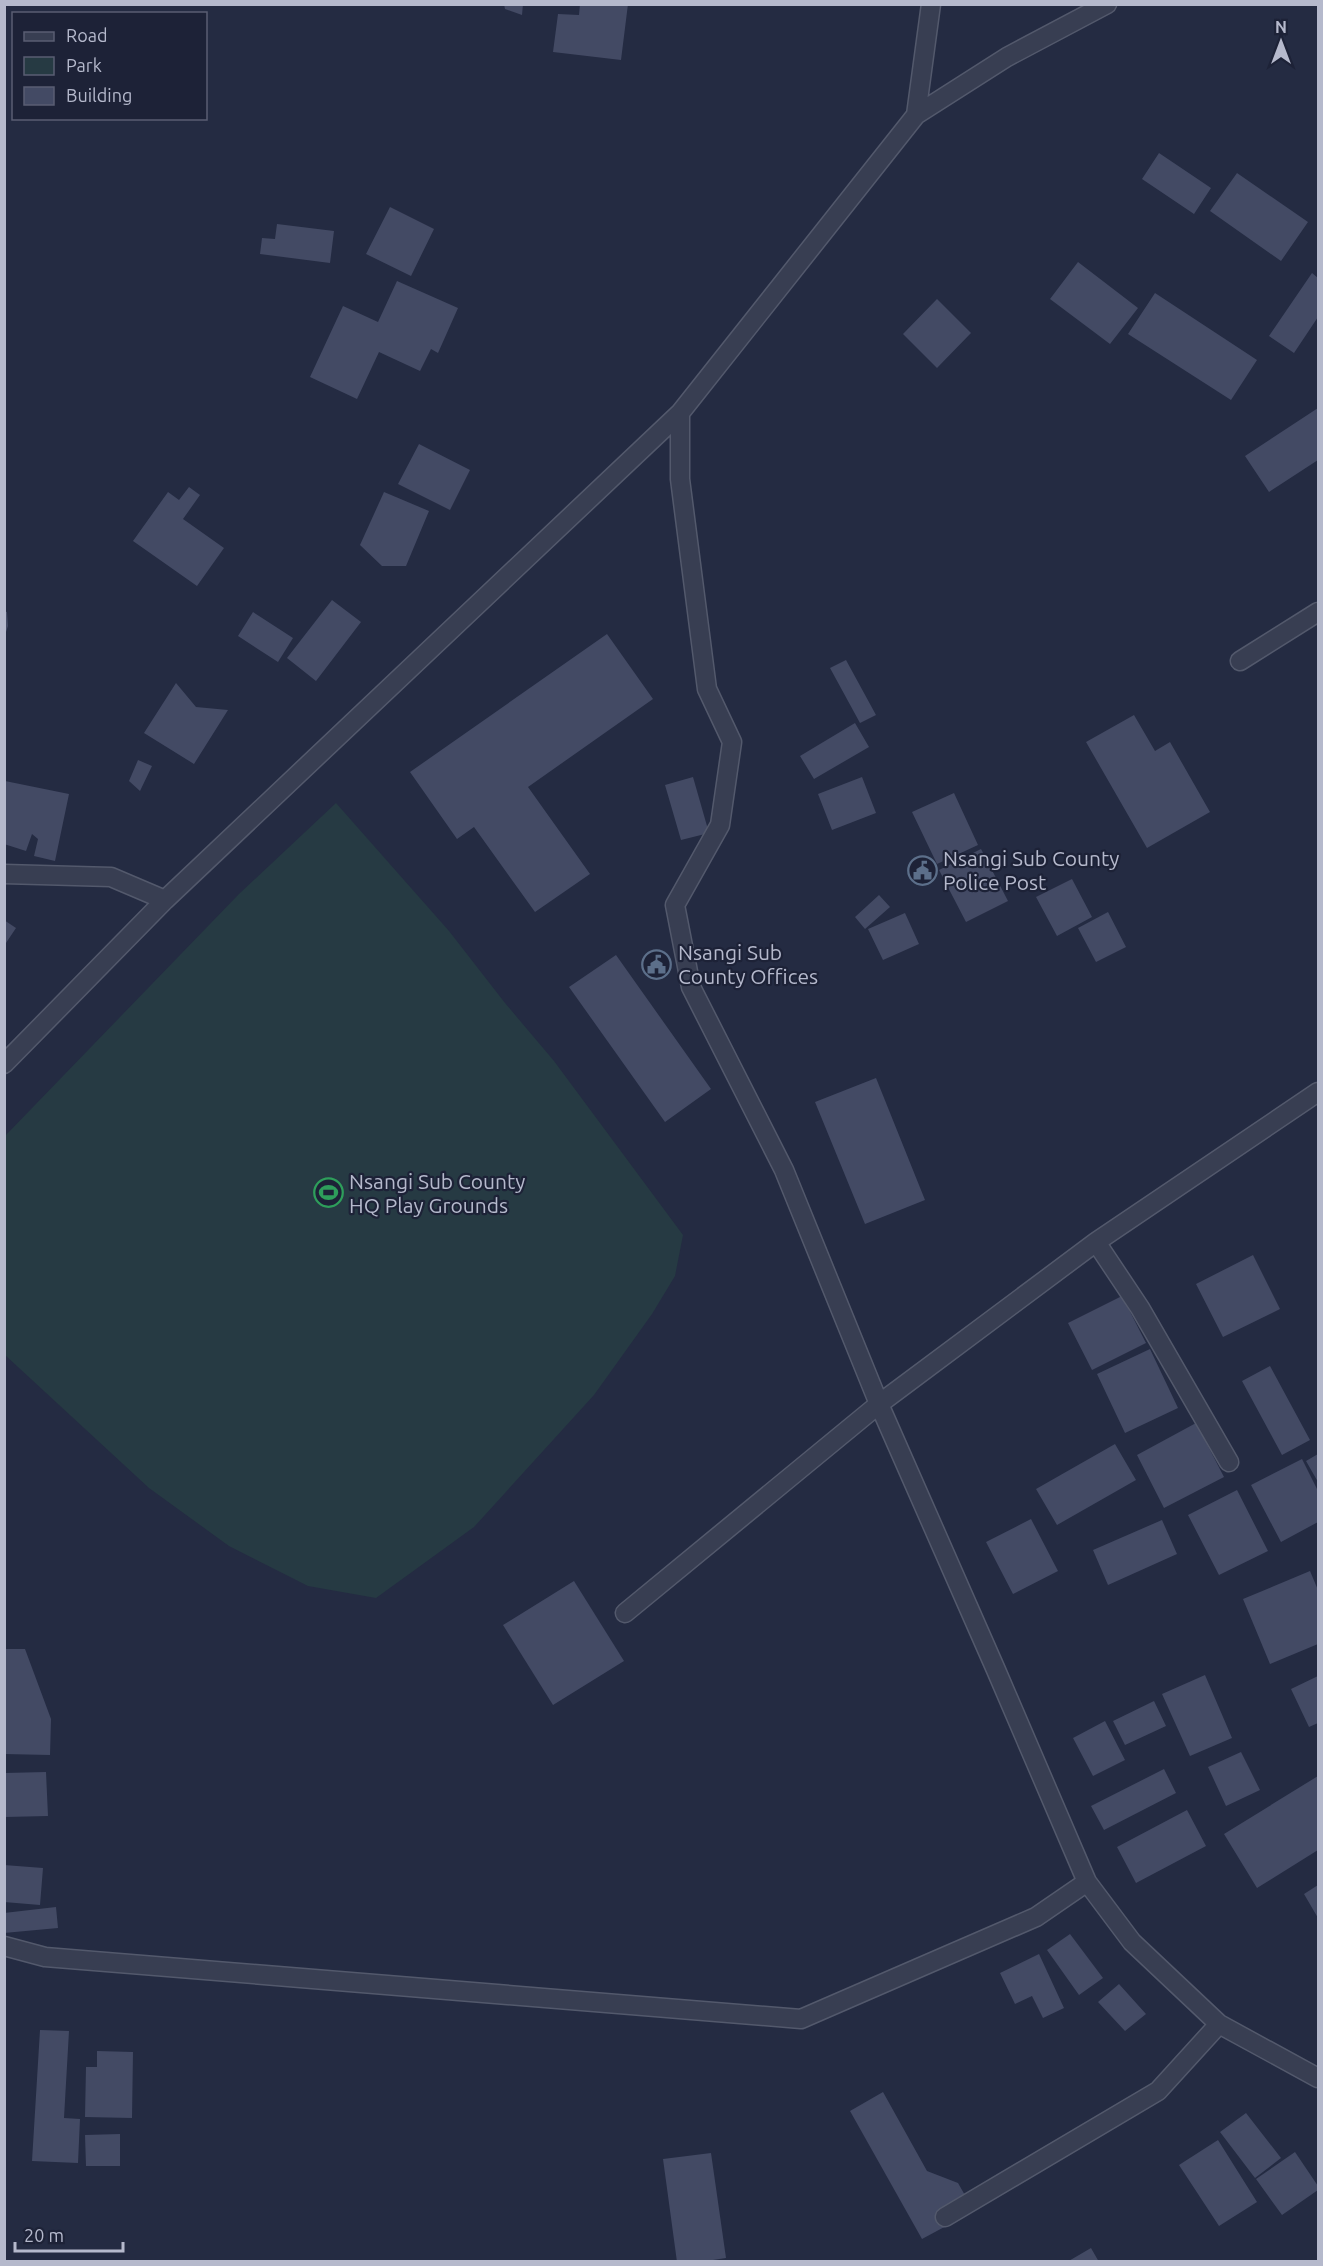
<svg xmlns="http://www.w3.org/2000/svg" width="1323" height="2266" viewBox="0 0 1323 2266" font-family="Ubuntu,sans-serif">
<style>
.green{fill:#263a43}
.building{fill:#434a64}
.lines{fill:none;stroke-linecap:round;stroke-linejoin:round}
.minor-casing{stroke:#53596c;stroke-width:21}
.minor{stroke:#383e52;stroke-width:18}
.labels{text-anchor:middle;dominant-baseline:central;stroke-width:4.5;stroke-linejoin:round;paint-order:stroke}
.poi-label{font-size:21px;fill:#b5b9cc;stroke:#1d2237;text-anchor:start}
</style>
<rect width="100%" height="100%" fill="#242b42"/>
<path class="green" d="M336 803 449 931 505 1003 554 1061 683 1235 675 1276 652 1314 594 1395 474 1527 376 1598 308 1586 229 1546 149 1488 5 1355V1136L239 894Z"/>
<path class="building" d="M504 4H523L522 15 505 9Z
M580 4H628L621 60 553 52 558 14 579 15Z
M1159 153 1211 188 1194 214 1142 179Z
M1237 173 1308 222 1281 261 1210 211Z
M390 207 434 229 411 276 366 254Z
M277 224 334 231 330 263 260 254 262 238 275 239Z
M1078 262 1138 308 1110 344 1050 299Z
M1312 273 1318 278V317L1294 353 1269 336Z
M397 281 458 308 438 353 431 349 420 371 379 352 357 399 310 377 343 306 378 322Z
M1155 293 1257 360 1231 400 1128 334Z
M937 299 971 333 937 368 903 334Z
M1318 408V460L1269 492 1245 456Z
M419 444 470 470 450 510 398 484Z
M189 487 200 495 183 519 224 548 197 586 133 541 168 492 179 500Z
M384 492 429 511 406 566H382L360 545Z
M332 600 361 622 316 681 287 658Z
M4 611 7 612 8 626 5 635Z
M253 612 293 638 278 662 238 636Z
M607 634 653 699 528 787 590 874 535 912 474 827 457 839 410 772Z
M846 660 876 715 860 723 830 668Z
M176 683 196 707 228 710 194 764 144 733Z
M1134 715 1155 751 1170 742 1210 812 1147 848 1086 742Z
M855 723 869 747 814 779 800 756Z
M138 760 152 766 140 791 129 781Z
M693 777 709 833 681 840 665 785Z
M862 777 876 813 832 830 818 794Z
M5 781 69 794 55 861 34 856 38 839 32 834 26 851 4 844Z
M954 793 978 845 937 864 912 812Z
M981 849 1008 901 966 922 939 870Z
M1072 879 1092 917 1057 936 1036 897Z
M879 895 890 907 865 929 855 917Z
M1108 912 1126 947 1096 962 1078 928Z
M905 913 919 944 883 960 868 929Z
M4 920 16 928 4 946Z
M616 955 711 1089 665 1122 569 987Z
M876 1078 925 1200 865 1224 815 1102Z
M1253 1255 1280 1309 1223 1337 1196 1284Z
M1122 1296 1146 1343 1092 1370 1068 1323Z
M1150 1349 1178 1408 1125 1433 1097 1374Z
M1270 1366 1310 1440 1282 1455 1242 1381Z
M1196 1423 1224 1477 1164 1508 1137 1455Z
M1115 1444 1136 1480 1057 1525 1036 1489Z
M1318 1454V1482L1306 1461Z
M1302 1459 1318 1491V1522L1281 1542 1251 1485Z
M1237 1490 1268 1551 1219 1575 1188 1515Z
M1031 1519 1058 1571 1013 1594 986 1542Z
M1162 1520 1177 1554 1108 1585 1093 1550Z
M1310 1571 1318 1590V1644L1270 1664 1243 1599Z
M574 1581 624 1661 553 1705 503 1625Z
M4 1649H25L51 1719 50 1755 4 1754Z
M1205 1675 1232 1738 1190 1756 1162 1694Z
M1318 1676V1723L1309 1727 1291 1689Z
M1154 1701 1166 1726 1125 1745 1113 1721Z
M1105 1721 1125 1760 1093 1776 1073 1738Z
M1241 1752 1260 1790 1226 1806 1208 1767Z
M1164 1769 1176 1793 1104 1830 1091 1806Z
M46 1772 48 1816 5 1817V1773Z
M1318 1776V1850L1257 1888 1224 1834Z
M1187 1810 1206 1846 1136 1883 1117 1847Z
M4 1865 43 1868 40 1905 4 1902Z
M1318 1885V1918L1304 1894Z
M56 1907 58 1928 4 1933V1913Z
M1070 1934 1103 1978 1079 1995 1047 1950Z
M1039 1954 1064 2008 1043 2018 1032 1996 1015 2004 1000 1973Z
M1119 1984 1146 2014 1125 2031 1098 2002Z
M40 2030 69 2031 64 2118 80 2119 78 2163 32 2161Z
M97 2051 133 2052 132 2118 85 2117 86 2067H97Z
M883 2092 927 2171 958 2183 974 2211 922 2239 850 2111Z
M1246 2113 1281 2158 1255 2178 1220 2132Z
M120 2134V2166H86L85 2135Z
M1218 2140 1257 2202 1219 2226 1179 2165Z
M1295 2152 1318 2186V2190L1282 2215 1256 2179Z
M711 2153 726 2258 700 2262H677L663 2159Z
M1091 2248 1099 2262H1067Z"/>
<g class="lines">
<defs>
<path id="minor" d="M916 115 931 4
M680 413V479L707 689 732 742 720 825 675 905 691 987 784 1170 879 1404 996 1670 1087 1882
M1240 661 1318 612
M4 874 111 877 165 900
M4 1064 165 900 680 413 916 115 1007 57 1107 4
M1096 1242 1140 1308 1229 1462
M625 1613 879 1404 1096 1242 1318 1092
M4 1946 45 1957 801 2019 1036 1917 1087 1882 1132 1942 1219 2024 1318 2078
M945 2217 1158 2091 1219 2024"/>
</defs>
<use href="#minor" class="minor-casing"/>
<use href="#minor" class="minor"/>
</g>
<defs>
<symbol id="civic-ring" viewBox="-11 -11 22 22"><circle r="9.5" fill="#1d2237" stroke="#5c6f8a" stroke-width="1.5"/><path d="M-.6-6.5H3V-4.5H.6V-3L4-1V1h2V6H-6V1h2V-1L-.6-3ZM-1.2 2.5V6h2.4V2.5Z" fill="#5c6f8a"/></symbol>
<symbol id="stadium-ring" viewBox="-11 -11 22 22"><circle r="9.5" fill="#1d2237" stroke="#2e9e5b" stroke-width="1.5"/><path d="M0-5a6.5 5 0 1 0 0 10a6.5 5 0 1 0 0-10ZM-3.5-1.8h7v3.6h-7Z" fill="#2e9e5b"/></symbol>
</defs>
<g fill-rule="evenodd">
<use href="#civic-ring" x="906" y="854" width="33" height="33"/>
<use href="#civic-ring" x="640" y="948" width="33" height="33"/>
<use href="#stadium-ring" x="312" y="1176" width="33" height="33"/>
</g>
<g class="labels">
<g class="poi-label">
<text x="943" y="858">Nsangi Sub County<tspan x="943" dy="24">Police Post</tspan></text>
<text x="678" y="952">Nsangi Sub<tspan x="678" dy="24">County Offices</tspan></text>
<text x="349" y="1181">Nsangi Sub County<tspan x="349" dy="24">HQ Play Grounds</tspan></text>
</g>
</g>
<rect width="1323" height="2266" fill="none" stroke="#b5b9cc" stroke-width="12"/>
<rect x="12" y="12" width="195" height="108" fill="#1d2237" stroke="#5a5e73" stroke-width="1.5"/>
<rect x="24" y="32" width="30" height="9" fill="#383e52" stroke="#5a5e73" stroke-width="1.5"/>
<text x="66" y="42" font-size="18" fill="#b5b9cc">Road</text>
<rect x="24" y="57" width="30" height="18" fill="#263a43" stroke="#5a5e73" stroke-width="1.5"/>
<text x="66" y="72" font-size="18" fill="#b5b9cc">Park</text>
<rect x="24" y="87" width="30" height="18" fill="#434a64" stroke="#5a5e73" stroke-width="1.5"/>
<text x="66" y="102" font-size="18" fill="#b5b9cc">Building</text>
<g transform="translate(1281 42)" stroke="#1d2237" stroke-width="4.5" paint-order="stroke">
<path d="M0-4.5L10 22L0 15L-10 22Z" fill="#b5b9cc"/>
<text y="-9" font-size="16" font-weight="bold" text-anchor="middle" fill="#b5b9cc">N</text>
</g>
<path d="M15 2242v9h108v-9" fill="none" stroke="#b5b9cc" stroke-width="3"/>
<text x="24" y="2242" font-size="18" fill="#b5b9cc" stroke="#1d2237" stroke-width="4.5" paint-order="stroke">20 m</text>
</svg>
